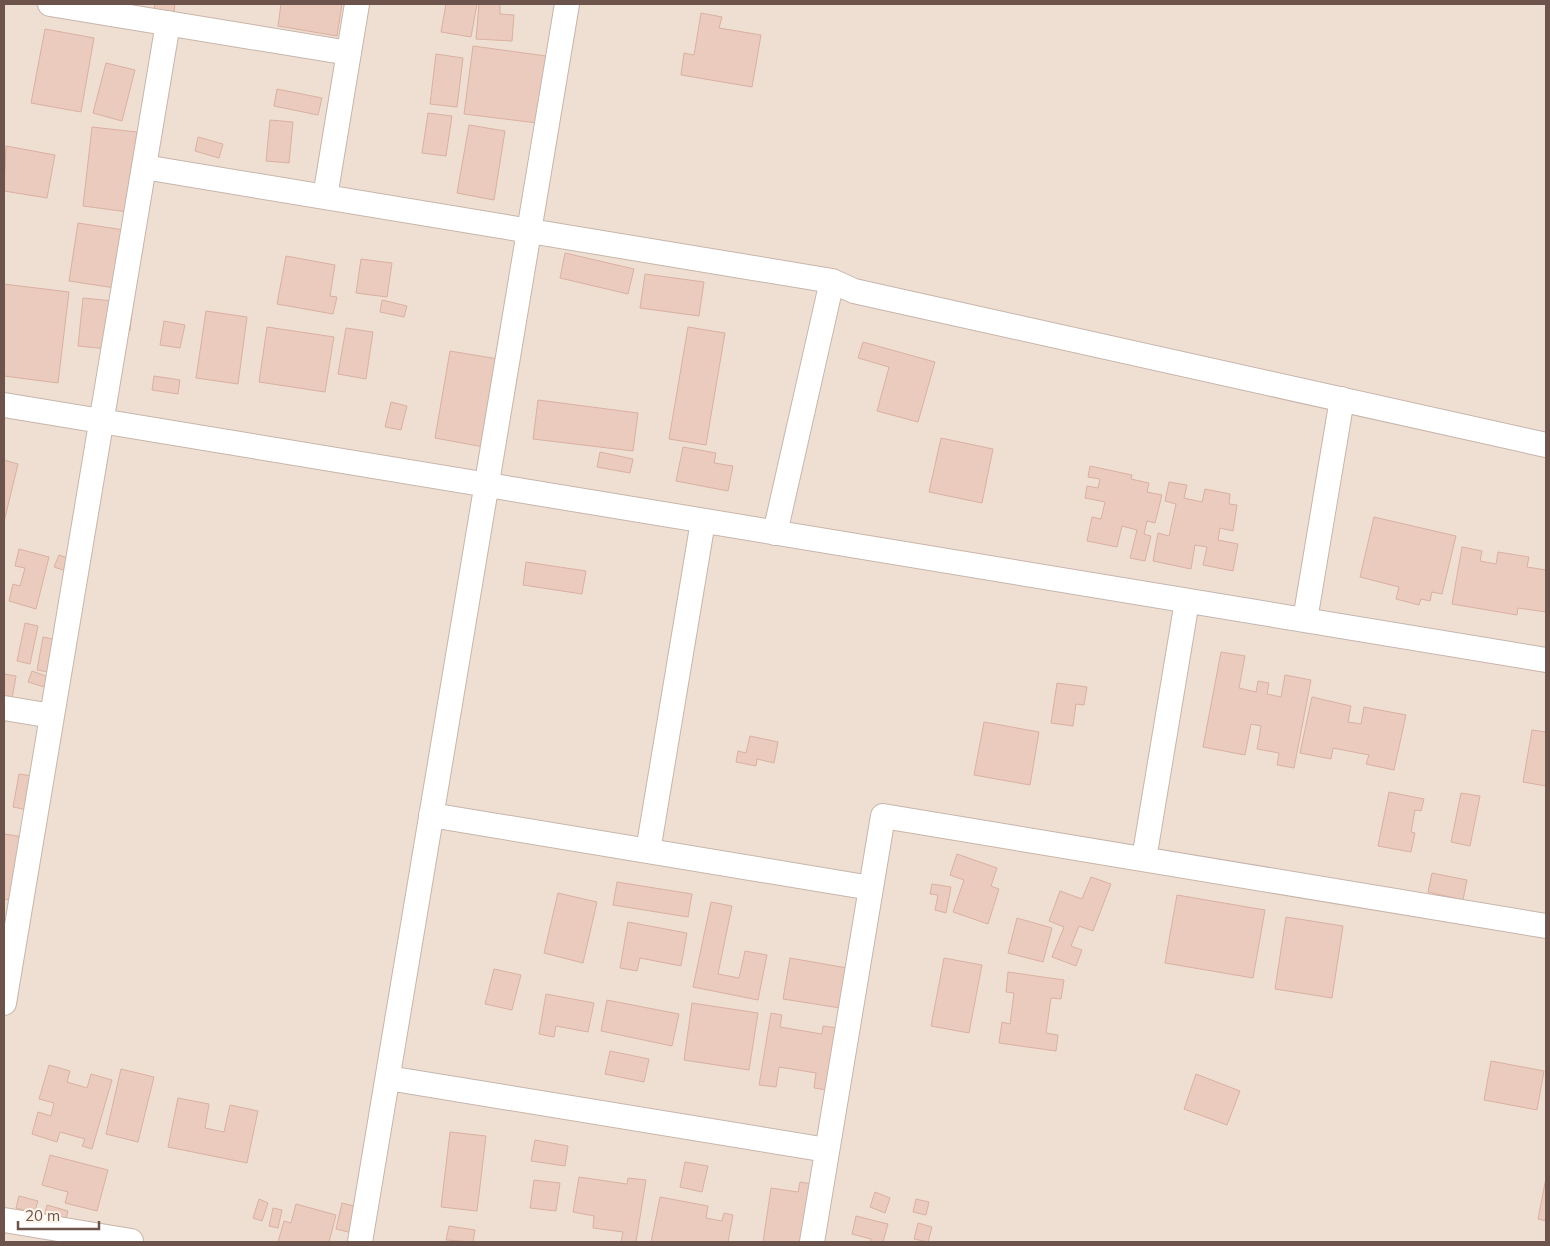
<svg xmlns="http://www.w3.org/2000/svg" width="1550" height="1246" viewBox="0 0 1550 1246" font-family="Mulish,sans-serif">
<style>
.residential{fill:#efdfd2}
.building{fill:#eacbbe;stroke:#dab0a1}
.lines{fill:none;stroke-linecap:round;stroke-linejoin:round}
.street-casing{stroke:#c7b5ac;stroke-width:26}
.street{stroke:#fff;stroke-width:24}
</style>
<rect width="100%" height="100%" fill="#f8ede3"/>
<path class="residential" d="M4 4H1546V1242H4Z"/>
<path class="building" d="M155 4H175L174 12 154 9Z
M281 4H342L337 36 278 26Z
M446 4H477L471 37 441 32Z
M479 4H500V14L514 15 512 41 476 39Z
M701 13 722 17 719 28 761 35 752 87 681 75 684 53 694 55Z
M45 29 94 38 81 112 31 103Z
M473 46 546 56 537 123 464 114Z
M436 54 463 58 457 107 430 104Z
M106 63 135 70 122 121 93 113Z
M277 89 322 98 318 115 274 106Z
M428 113 452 116 446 156 422 153Z
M270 120 293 122 289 163 266 161Z
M469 125 505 131 494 200 457 193Z
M92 127 137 132 128 212 83 206Z
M198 137 223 144 219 158 195 151Z
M6 146 55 155 47 198 4 191Z
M78 223 124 230 115 288 69 281Z
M565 253 634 269 628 294 560 278Z
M286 256 335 265 330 296 337 297 333 314 277 304Z
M361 259 392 263 387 297 356 293Z
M645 274 704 282 699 316 640 308Z
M4 284 69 292 58 383 4 376Z
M83 298 133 303 130 331 120 329 118 350 78 346Z
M382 300 407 306 404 317 380 312Z
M206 311 247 317 238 384 196 378Z
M164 321 185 325 180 348 160 345Z
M267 327 334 337 325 392 259 382Z
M688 327 725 333 706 445 669 439Z
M346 328 373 332 366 379 338 374Z
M863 342 935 362 918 422 877 411 889 367 858 358Z
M450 351 504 360 489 448 435 438Z
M154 376 180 380 178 394 152 390Z
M538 400 638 413 633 451 533 439Z
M391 402 407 406 401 430 385 427Z
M941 438 993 449 982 503 929 492Z
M683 447 716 453 714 463 733 466 728 491 676 481Z
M600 452 633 459 630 473 597 467Z
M4 460 18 464 4 522Z
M1090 466 1132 475 1131 479 1149 483 1147 492 1162 495 1155 523 1147 521 1144 534 1151 536 1145 561 1130 558 1137 530 1122 526 1117 547 1087 541 1092 517 1101 519 1105 502 1085 498 1087 486 1098 488 1100 479 1088 477Z
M1169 482 1187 485 1184 498 1202 502 1205 489 1230 494 1229 504 1237 505 1233 531 1220 528 1218 540 1238 544 1233 571 1203 565 1207 547 1195 545 1191 569 1153 561 1158 533 1169 536 1176 504 1165 501Z
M1374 517 1456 536 1442 594 1432 592 1430 601 1421 599 1419 605 1396 599 1399 587 1360 577Z
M1462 547 1482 551 1480 561 1496 564 1498 552 1529 557 1527 567 1546 570V612L1518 608 1517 615 1452 604Z
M19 549 49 557 36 609 9 601 13 584 20 586 25 568 15 566Z
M59 555 73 560 69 572 54 567Z
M526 562 586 571 582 594 523 585Z
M25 623 38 626 30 664 17 661Z
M43 637 66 642 59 674 37 670Z
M1221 652 1245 656 1239 688 1256 692 1258 681 1269 683 1267 694 1281 697 1285 675 1311 680 1294 768 1277 765 1279 753 1257 749 1261 726 1251 724 1245 755 1203 747Z
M32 671 54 679 51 689 28 682Z
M4 674 16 676 12 699 4 698Z
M1057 683 1087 687 1084 705 1076 704 1073 726 1051 723Z
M1312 697 1351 706 1348 722 1361 724 1364 707 1406 715 1394 770 1366 764 1369 755 1333 748 1331 759 1300 753Z
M984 722 1039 732 1030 785 974 775Z
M1532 730 1546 732V786L1523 782Z
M750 736 778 742 774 763 757 759 756 766 736 762 738 751 746 753Z
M19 774 44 778 38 812 13 807Z
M1389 792 1424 799 1421 811 1415 810 1411 832 1415 833 1411 852 1378 846Z
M1461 793 1480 796 1470 846 1451 842Z
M4 834 43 840 32 904 4 899Z
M957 854 997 868 991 886 999 889 988 924 953 912 964 880 950 875Z
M1432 873 1467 880 1463 900 1428 892Z
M1091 877 1111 884 1093 931 1079 926 1071 946 1082 950 1076 966 1052 957 1064 927 1049 921 1060 891 1082 899Z
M617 882 692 894 688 917 613 905Z
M932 884 951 887 946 913 935 910 938 895 930 894Z
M558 893 597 902 583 963 544 953Z
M1177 895 1265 910 1253 978 1165 963Z
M711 902 732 906 718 974 739 978 745 951 767 955 758 1000 693 987Z
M1286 917 1343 926 1332 998 1275 989Z
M1017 918 1052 928 1043 962 1008 953Z
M628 922 687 933 681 966 640 958 637 971 620 968Z
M790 958 847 968 840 1008 783 999Z
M944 958 982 965 969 1033 931 1026Z
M494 969 521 975 512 1010 485 1004Z
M1008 972 1064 980 1061 999 1051 998 1046 1033 1058 1035 1056 1051 999 1043 1002 1022 1010 1024 1014 993 1006 992Z
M546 994 594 1003 588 1032 556 1026 554 1037 539 1034Z
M607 1000 679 1014 672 1046 601 1031Z
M692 1003 758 1013 749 1070 684 1060Z
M771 1013 782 1015 780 1027 822 1034 823 1026 837 1028 827 1090 814 1088 816 1073 779 1067 776 1087 759 1085Z
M610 1051 649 1059 644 1082 605 1074Z
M1491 1061 1544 1071 1537 1110 1484 1100Z
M49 1065 70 1071 67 1082 87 1088 91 1074 112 1080 92 1149 82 1146 85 1139 60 1132 57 1142 32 1134 38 1112 51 1116 54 1103 39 1099Z
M121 1069 154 1077 138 1142 106 1134Z
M1196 1074 1240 1091 1227 1125 1184 1109Z
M178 1098 209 1104 205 1128 224 1132 230 1105 258 1111 247 1163 168 1147Z
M450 1132 486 1136 477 1211 441 1207Z
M535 1140 568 1146 565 1166 531 1161Z
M50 1155 108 1170 97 1211 65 1203 68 1192 42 1185Z
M685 1162 708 1166 702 1192 680 1187Z
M579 1177 627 1184 628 1178 646 1180 636 1242H621L623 1232 593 1228 594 1216 573 1212Z
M1546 1178V1221L1538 1219Z
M534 1180 560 1183 556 1211 530 1208Z
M800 1182 817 1185 808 1242H763L771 1188 798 1192Z
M875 1192 890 1198 885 1213 870 1207Z
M19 1196 38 1201 34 1213 16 1208Z
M660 1197 708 1206 706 1218 722 1221 724 1213 733 1215 728 1242H651Z
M259 1199 268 1203 262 1221 253 1218Z
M916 1199 929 1202 926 1215 913 1212Z
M342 1203 358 1207 352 1233 336 1229Z
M296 1204 336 1215 329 1242H278L284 1221 291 1223Z
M47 1205 68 1211 65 1224 44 1218Z
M273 1208 282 1210 278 1228 269 1226Z
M856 1216 888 1224 883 1242H871V1239L852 1234Z
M918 1223 932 1227 928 1242 914 1239Z
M449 1226 475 1230 473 1242 446 1240Z"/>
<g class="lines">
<defs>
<path id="street" d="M50 4 349 53
M144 167 832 281 854 291 1546 445
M325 197 357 4
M4 405 1546 660
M775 533 832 281
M1305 620 1342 399
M4 708 52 716
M431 815 871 888
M648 851 703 521
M1144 859 1187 601
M4 1003 168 23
M388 1078 827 1150
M4 1220 131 1241
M360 1242 567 4
M812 1242 883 816 1546 926"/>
</defs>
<use href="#street" class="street-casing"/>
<use href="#street" class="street"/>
</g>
<rect width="1550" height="1246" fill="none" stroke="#6c544d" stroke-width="10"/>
<path d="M18 1221v8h81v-8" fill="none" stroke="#6c544d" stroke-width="2.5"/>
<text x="25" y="1221" font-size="15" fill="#6c544d" stroke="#fcf2e8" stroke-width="4" paint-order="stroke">20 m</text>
</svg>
